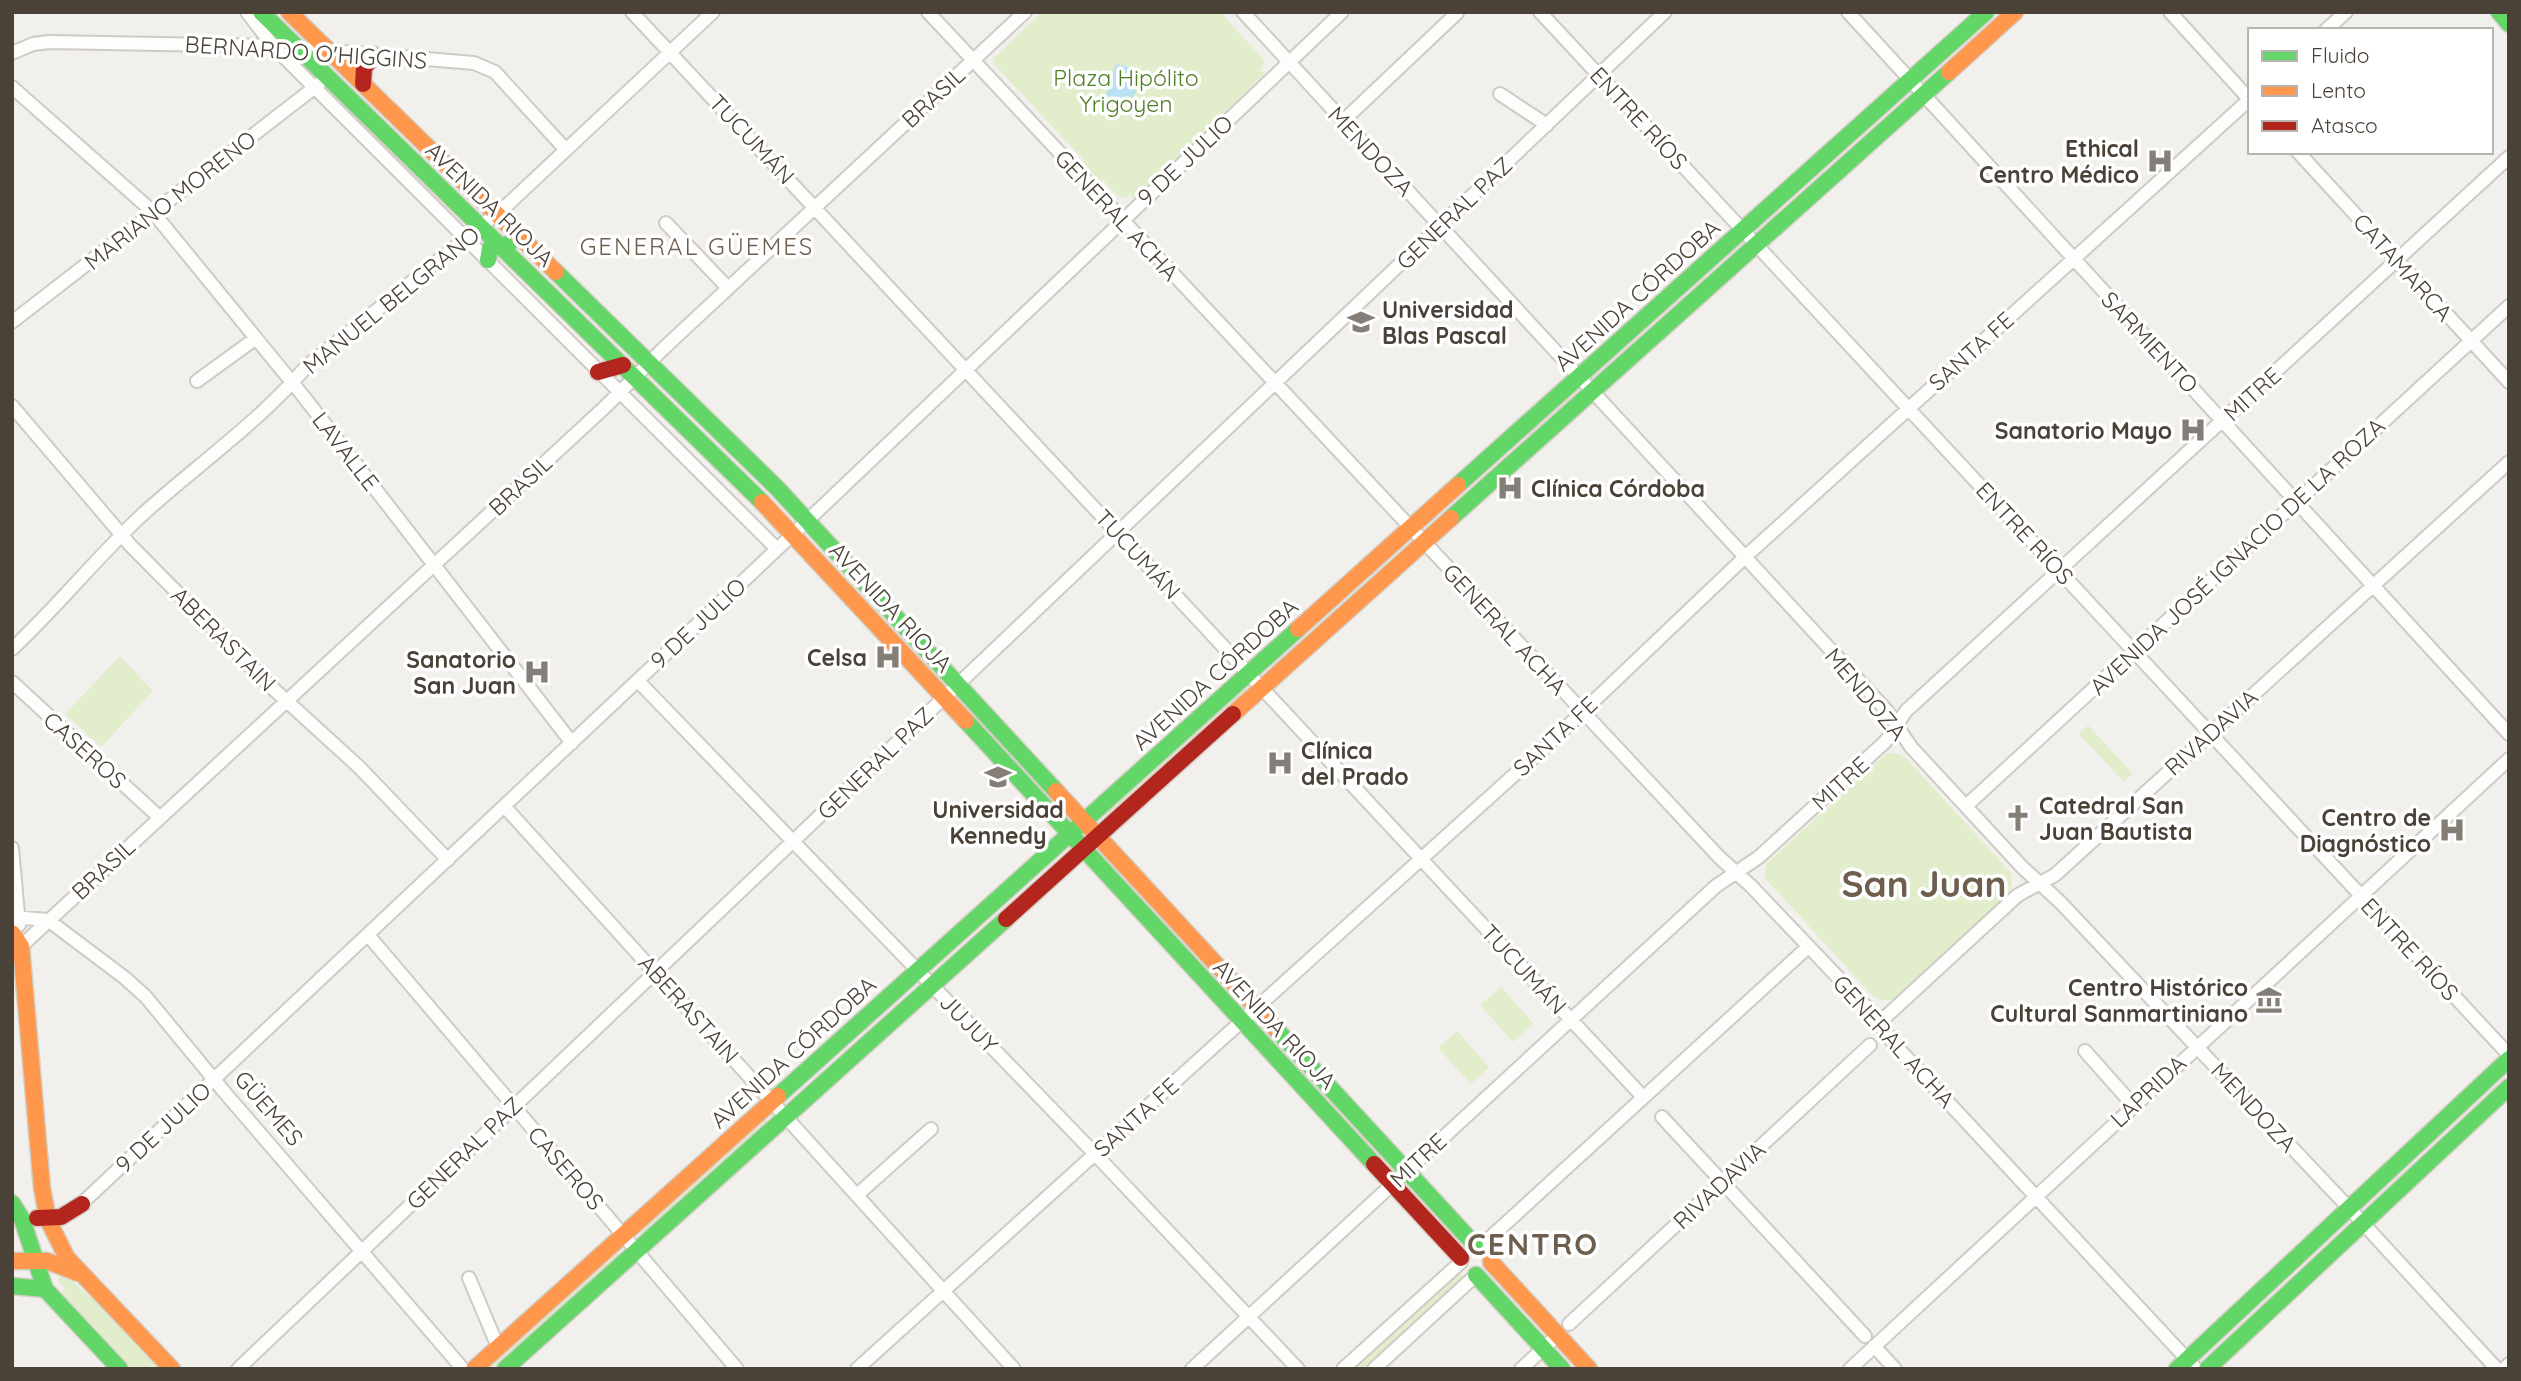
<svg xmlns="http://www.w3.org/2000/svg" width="2521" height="1381" viewBox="0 0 2521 1381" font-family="Quicksand,sans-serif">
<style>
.green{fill:#e2eecb}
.water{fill:#bae1f2}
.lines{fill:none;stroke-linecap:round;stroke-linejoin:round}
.street-casing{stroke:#cecbc6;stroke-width:16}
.fast-casing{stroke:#d3cec4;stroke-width:19}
.slow-casing{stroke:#d3cec4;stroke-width:19}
.jam-casing{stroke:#d3cec4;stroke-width:19}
.street{stroke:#fdfdfc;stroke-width:12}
.fast{stroke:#63d668;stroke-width:16}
.slow{stroke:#ff974d;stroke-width:16}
.jam{stroke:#b3261e;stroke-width:16}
.labels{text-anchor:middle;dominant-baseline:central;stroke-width:7;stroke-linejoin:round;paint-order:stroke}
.street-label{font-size:23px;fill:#4a4137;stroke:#fff}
.park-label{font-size:23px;fill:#4f8025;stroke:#fff}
.poi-label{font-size:23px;font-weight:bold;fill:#4a4137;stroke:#fff;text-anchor:end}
.neighbourhood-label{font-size:24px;letter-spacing:2px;fill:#6d5e4d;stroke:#fff}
.district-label{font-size:30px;font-weight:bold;letter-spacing:2px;fill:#6d5e4d;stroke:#fff}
.town-label{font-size:37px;font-weight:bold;fill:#6d5e4d;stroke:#fff}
</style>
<rect width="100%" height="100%" fill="#f2f0ec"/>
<path class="green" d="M1042 12H1220L1264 60 1263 66 1260 70 1265 73 1134 200 1130 193 1126 197H1119L1103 180 1101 182 1082 162 1084 160 993 63 994 58Z
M120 656 153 691 101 747 65 714Z
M1244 690 1246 694 1105 819 1103 814Z
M2088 725 2133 774 2124 782 2079 734Z
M1887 753 1898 754 1905 757 2011 873 2012 885 2009 894 1893 1000H1881L1873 996 1765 878 1766 864Z
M1501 987 1534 1024 1513 1042 1480 1005Z
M1457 1031 1489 1067 1471 1084 1438 1048Z
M764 1118 768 1122 643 1235 639 1232Z
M616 1252 619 1259 496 1369H483Z
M1457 1272 1463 1278 1365 1369H1353Z
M64 1273 86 1294 100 1303 162 1369H133L62 1293 65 1289 57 1280Z"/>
<path class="water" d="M1116 64C1121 65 1128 66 1132 70 1145 81 1136 98 1123 104L1104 101Z"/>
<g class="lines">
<defs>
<path id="street" d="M247 12 273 46 777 549
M632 12 1643 1097
M928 12 1720 858 1751 886 1869 1010 1895 1045 2196 1369
M1243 12 1887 711 1911 747 2022 867 2060 902 2349 1208 2497 1369
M1540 12 2509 1055
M1848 12 2509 734
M2170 12 2250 100
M2326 30 2346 12
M295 48 474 63 495 72 566 150
M12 53 33 44 49 42 277 46
M12 87 152 211 304 397 572 743
M1500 94 1547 125
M1343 121 1457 13
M2298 152 2509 382
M666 223 728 288
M12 322 319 84
M197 381 256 338
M12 406 131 546 268 684 360 768 448 860
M12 649C58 606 97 557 143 514 197 465 258 423 306 367L505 207 713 12
M638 681 1095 1154 1298 1369
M12 682 159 817
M1966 806 2509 306
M505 807 1014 1369
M12 848 19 925
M12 917 48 920 125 978 146 997 226 1094 463 1369
M368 935 737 1369
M17 950 605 407 664 348 1025 12
M1879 1023 2018 895 2055 875 2509 462
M2085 1051 2133 1105
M1662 1117 1865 1336
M857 1195 931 1129
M78 1207 807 521 1342 12
M1481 1246 1808 947
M469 1278 498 1347
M1569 1324 1870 1045
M1874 1346 1895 1369
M238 1369 1665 12
M857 1369 1556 737 1745 557 2250 99
M1192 1369 1716 886 1759 857 1885 742 1906 711 2509 157
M1343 1369 1461 1262
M1374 1369 1475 1276
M1521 1369 1558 1335
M1850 1369 2509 759
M2504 1369 2509 1364"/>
<path id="fast" d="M261 12 762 502
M2499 12 2509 24
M488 260 490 248 509 244
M556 272 777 488 1056 791
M1458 485 1986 12
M1451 518 1949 72
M966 721 1374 1164
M1276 1029 1475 1245
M778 1096 1298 629
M12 1203 22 1219 45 1289 120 1369
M1476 1275 1562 1369
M12 1286 45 1289
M505 1369 1006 919
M2177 1369 2509 1059
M2207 1369 2509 1087"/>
<path id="slow" d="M289 12 556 272
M1949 72 2015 12
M762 502 966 721
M1298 629 1458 485
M1233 714 1451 518
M1056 791 1276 1029
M12 933 21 946 42 1188 48 1220 67 1258 172 1369
M12 1261H47L78 1273
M1491 1262 1589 1369
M474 1369 778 1096"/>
<path id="jam" d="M363 84 364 68 374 55
M598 372 623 365
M1006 919 1233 714
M1374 1164 1461 1258
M37 1218 61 1217 82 1204"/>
</defs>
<use href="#street" class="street-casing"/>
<use href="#fast" class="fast-casing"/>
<use href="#slow" class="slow-casing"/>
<use href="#jam" class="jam-casing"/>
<use href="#street" class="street"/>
<use href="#fast" class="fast"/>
<use href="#slow" class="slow"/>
<use href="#jam" class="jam"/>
</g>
<defs>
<symbol id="hospital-bare" viewBox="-9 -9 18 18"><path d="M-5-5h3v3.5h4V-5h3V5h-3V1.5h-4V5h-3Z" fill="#857e76" stroke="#fff" stroke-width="2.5" paint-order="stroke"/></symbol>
<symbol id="university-bare" viewBox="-9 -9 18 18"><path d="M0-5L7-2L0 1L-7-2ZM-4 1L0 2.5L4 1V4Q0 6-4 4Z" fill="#857e76" stroke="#fff" stroke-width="2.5" paint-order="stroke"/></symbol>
<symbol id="church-bare" viewBox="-9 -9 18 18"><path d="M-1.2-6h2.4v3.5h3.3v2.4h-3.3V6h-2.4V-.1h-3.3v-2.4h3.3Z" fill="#857e76" stroke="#fff" stroke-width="2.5" paint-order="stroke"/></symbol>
<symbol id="museum-bare" viewBox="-9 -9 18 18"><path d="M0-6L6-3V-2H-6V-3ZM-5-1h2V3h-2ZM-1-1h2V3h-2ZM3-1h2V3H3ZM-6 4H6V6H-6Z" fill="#857e76" stroke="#fff" stroke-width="2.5" paint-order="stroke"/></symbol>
</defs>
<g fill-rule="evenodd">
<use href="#hospital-bare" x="2141" y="142" width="38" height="38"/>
<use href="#university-bare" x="1342" y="303" width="38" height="38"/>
<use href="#hospital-bare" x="2174" y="411" width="38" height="38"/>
<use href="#hospital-bare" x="1491" y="469" width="38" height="38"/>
<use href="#hospital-bare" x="869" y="638" width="38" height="38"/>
<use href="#hospital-bare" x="518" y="653" width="38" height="38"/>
<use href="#hospital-bare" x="1261" y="744" width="38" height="38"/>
<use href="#university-bare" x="979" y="758" width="38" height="38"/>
<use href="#church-bare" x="1999" y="799" width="38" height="38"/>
<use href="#hospital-bare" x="2433" y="811" width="38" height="38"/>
<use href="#museum-bare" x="2250" y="981" width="38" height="38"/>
</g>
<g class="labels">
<g class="street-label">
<text transform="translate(306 52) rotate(4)">BERNARDO O'HIGGINS</text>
<text transform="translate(933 97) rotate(-43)">BRASIL</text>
<text transform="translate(1639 118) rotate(47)">ENTRE RÍOS</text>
<text transform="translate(752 139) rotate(47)">TUCUMÁN</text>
<text transform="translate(1371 151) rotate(47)">MENDOZA</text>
<text transform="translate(1185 160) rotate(-43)">9 DE JULIO</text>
<text transform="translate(170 200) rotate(-38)">MARIANO MORENO</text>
<text transform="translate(490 204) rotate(44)">AVENIDA RIOJA</text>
<text transform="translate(1454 213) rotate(-44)">GENERAL PAZ</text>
<text transform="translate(1117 215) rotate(47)">GENERAL ACHA</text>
<text transform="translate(2403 267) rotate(48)">CATAMARCA</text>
<text transform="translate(1637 295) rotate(-42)">AVENIDA CÓRDOBA</text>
<text transform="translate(391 300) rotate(-39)">MANUEL BELGRANO</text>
<text transform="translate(2150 342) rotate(47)">SARMIENTO</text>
<text transform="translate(1971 351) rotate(-42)">SANTA FE</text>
<text transform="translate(2252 394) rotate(-42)">MITRE</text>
<text transform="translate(346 451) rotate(52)">LAVALLE</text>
<text transform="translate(520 485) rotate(-43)">BRASIL</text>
<text transform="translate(2025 533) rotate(47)">ENTRE RÍOS</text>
<text transform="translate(1138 554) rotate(47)">TUCUMÁN</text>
<text transform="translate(2237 556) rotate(-43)">AVENIDA JOSÉ IGNACIO DE LA ROZA</text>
<text transform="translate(891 607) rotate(47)">AVENIDA RIOJA</text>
<text transform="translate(698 623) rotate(-43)">9 DE JULIO</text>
<text transform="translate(1505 629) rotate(47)">GENERAL ACHA</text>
<text transform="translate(224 639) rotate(45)">ABERASTAIN</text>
<text transform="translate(1215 674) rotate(-42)">AVENIDA CÓRDOBA</text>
<text transform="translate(1866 694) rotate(50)">MENDOZA</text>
<text transform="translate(2211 732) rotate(-42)">RIVADAVIA</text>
<text transform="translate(1555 736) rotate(-43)">SANTA FE</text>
<text transform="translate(85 750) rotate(42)">CASEROS</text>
<text transform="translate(875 763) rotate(-44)">GENERAL PAZ</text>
<text transform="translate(1840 783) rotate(-42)">MITRE</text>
<text transform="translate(103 869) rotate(-43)">BRASIL</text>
<text transform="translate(2410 949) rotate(47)">ENTRE RÍOS</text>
<text transform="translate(1524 969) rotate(47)">TUCUMÁN</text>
<text transform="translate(689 1009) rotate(48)">ABERASTAIN</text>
<text transform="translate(969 1023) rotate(46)">JUJUY</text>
<text transform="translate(1275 1024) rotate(47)">AVENIDA RIOJA</text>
<text transform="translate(1894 1041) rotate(48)">GENERAL ACHA</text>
<text transform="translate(793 1052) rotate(-42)">AVENIDA CÓRDOBA</text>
<text transform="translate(2148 1091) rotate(-43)">LAPRIDA</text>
<text transform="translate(2254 1107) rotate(47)">MENDOZA</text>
<text transform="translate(269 1108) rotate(49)">GÜEMES</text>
<text transform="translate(1136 1117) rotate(-42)">SANTA FE</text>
<text transform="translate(163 1127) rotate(-43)">9 DE JULIO</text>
<text transform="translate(464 1153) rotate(-44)">GENERAL PAZ</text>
<text transform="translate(1418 1160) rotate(-43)">MITRE</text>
<text transform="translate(566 1168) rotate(49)">CASEROS</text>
<text transform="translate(1719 1185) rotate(-43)">RIVADAVIA</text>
</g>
<g class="park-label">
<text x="1126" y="77">Plaza Hipólito<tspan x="1126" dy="26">Yrigoyen</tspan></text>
</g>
<g class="poi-label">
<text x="2139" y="148">Ethical<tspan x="2139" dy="26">Centro Médico</tspan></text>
<text x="1382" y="309" text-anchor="start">Universidad<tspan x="1382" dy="26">Blas Pascal</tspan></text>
<text x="2172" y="430">Sanatorio Mayo</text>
<text x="1531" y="488" text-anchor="start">Clínica Córdoba</text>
<text x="867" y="657">Celsa</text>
<text x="516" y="659">Sanatorio<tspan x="516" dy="26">San Juan</tspan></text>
<text x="1301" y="750" text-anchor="start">Clínica<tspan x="1301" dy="26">del Prado</tspan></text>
<text x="2039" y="805" text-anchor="start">Catedral San<tspan x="2039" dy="26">Juan Bautista</tspan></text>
<text x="998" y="809" text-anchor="middle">Universidad<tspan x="998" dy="26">Kennedy</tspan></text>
<text x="2431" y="817">Centro de<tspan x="2431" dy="26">Diagnóstico</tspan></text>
<text x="2248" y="987">Centro Histórico<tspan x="2248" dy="26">Cultural Sanmartiniano</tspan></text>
</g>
<g class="neighbourhood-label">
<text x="697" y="246">GENERAL GÜEMES</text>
</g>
<g class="district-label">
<text x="1533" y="1244">CENTRO</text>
</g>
<g class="town-label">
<text x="1924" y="883">San Juan</text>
</g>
</g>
<rect width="2521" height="1381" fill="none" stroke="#4a4137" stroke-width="28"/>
<rect x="2248" y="28" width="245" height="126" fill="#ffffff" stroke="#b7b3af" stroke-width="2"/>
<rect x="2262" y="51" width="35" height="10" fill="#63d668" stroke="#b7b3af" stroke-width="2"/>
<text x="2311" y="63" font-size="21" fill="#4a4137">Fluido</text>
<rect x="2262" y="86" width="35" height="10" fill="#ff974d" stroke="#b7b3af" stroke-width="2"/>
<text x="2311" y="98" font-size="21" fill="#4a4137">Lento</text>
<rect x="2262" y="121" width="35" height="10" fill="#b3261e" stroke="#b7b3af" stroke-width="2"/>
<text x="2311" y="133" font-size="21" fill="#4a4137">Atasco</text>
</svg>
